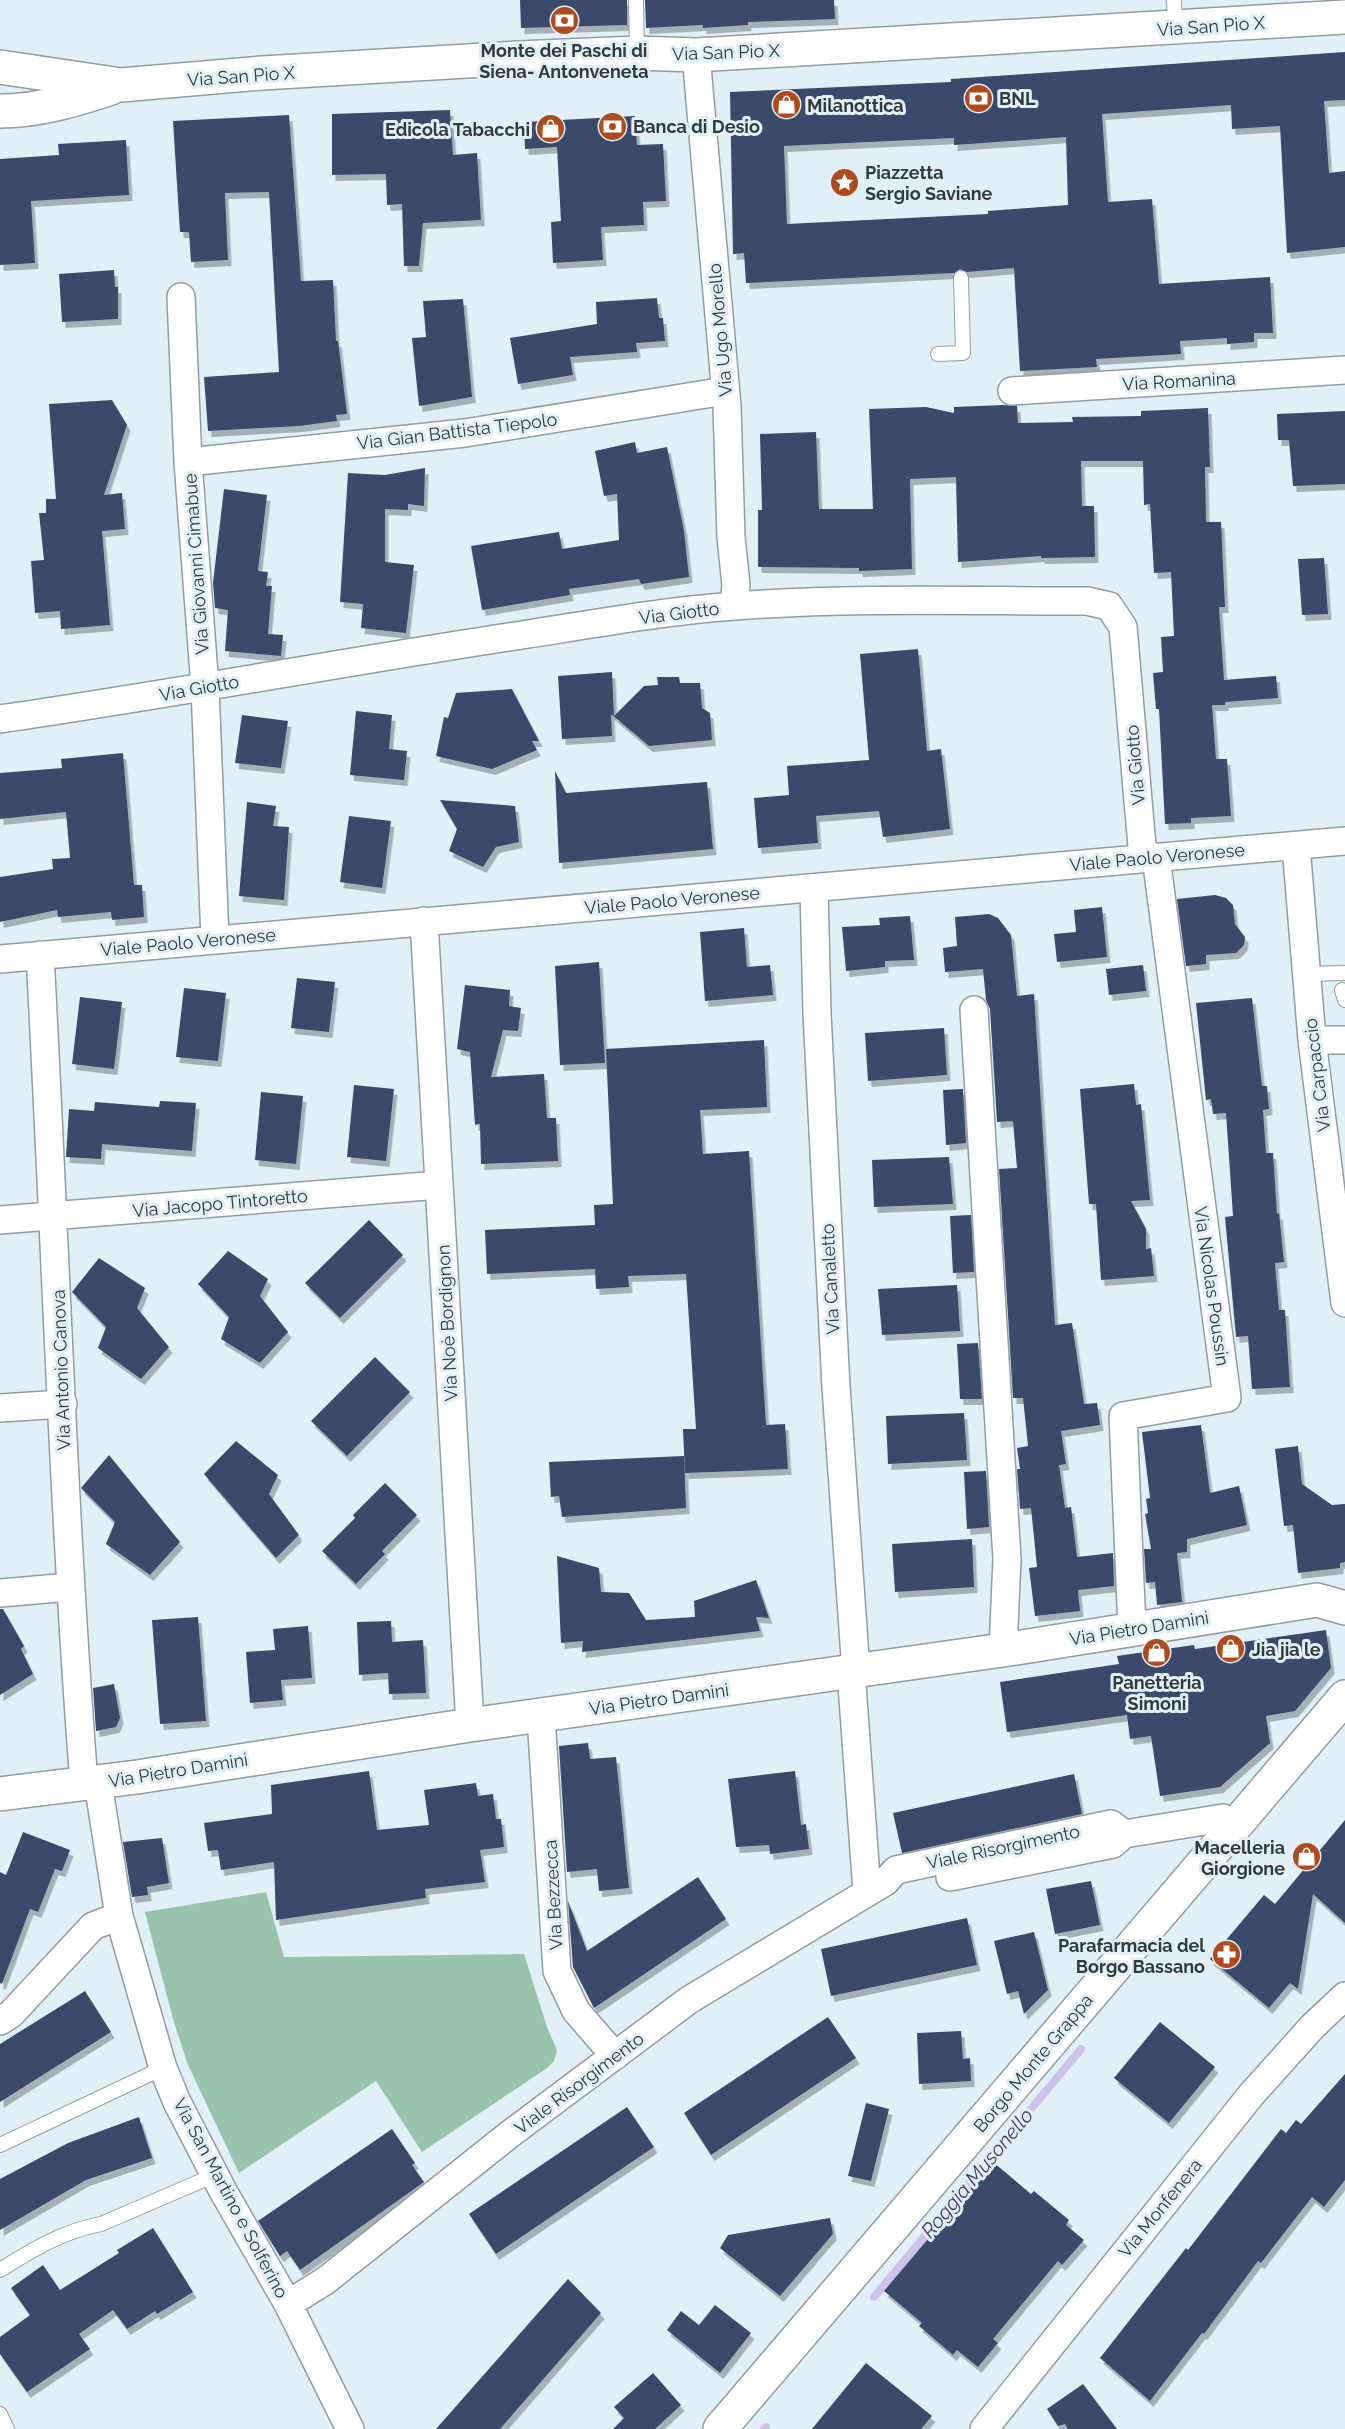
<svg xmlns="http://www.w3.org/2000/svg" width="1345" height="2429" viewBox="0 0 1345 2429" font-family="Raleway,sans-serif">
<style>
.green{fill:#98c4ad}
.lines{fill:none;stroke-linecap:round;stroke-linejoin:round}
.stream{stroke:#cec1ea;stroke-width:8}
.building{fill:#3a4a6a;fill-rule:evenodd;filter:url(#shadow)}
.lane-casing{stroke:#909da3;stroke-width:16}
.street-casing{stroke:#909da3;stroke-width:30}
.secondary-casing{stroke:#909da3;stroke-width:36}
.lane{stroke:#fff;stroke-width:14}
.street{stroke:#fff;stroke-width:27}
.secondary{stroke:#fff;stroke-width:33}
.labels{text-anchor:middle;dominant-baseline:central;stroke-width:6;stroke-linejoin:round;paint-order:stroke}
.street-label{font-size:18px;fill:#343a3c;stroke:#e1eff6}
.poi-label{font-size:18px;font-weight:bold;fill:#343a3c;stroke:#e1eff6;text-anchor:start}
.water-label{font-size:20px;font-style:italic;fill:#49366a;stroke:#e1eff6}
</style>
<defs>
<filter id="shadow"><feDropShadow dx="3.5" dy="6" stdDeviation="0" flood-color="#0004"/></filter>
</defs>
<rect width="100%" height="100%" fill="#e1eff6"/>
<path class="green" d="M266 1892 284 1957 524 1954 547 2027 557 2050 554 2061 547 2068 422 2152 376 2081 239 2173 188 2065 173 2019 145 1912Z"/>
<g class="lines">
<path class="stream" d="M874 2297 1081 2049
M764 2429 766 2427"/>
</g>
<path class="building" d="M520 0H627V25L521 28Z
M645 0H834L835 19 748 22V25L703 28V25L646 28Z
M1345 52V100L1324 101 1329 173 1345 171V247L1287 253 1280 126 1232 129 1231 105 1102 114 1108 202 1152 199 1159 284 1270 277 1273 333H1254V342L1227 344V338L1180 341 1181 354 1096 359 1097 367 1020 371 1014 268 967 272 960 269 954 273 746 283 744 253 733 254 730 92 951 82V79ZM1066 137 1068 205 988 211V214L787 224 784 146 954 138V145Z
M450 110 453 155 477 153 481 220 423 223 419 266H404L402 204 387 205 386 174 332 175V114Z
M289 115 301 281 333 280 336 341H338L347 414 336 415 337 421 299 426 208 431 204 377 279 372 269 192 225 193 228 260 191 262 189 232H180L173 121Z
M635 116 637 145 663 144 666 201 643 202 644 225 601 227 603 260 553 263 551 222 561 221 557 147 525 149 524 122Z
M126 140 129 195 31 201 35 263 0 265V159L59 155 58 144Z
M114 270 115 287H118V319L62 322 59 274Z
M657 298 659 318H663L665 341 636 343 637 352 570 357 573 375 518 384 510 338 597 324 596 302Z
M463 299 472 397 419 406 412 338 426 337 423 301Z
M112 400 127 425 104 495 122 493 125 529 102 531 110 625 61 629 60 611 35 613 31 561 44 560 39 513H46V499H56L49 404Z
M1004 405 1017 406 1018 423 1073 422 1072 417 1141 416V411L1208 408 1210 467H1205L1206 522H1221L1225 607H1219L1224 680 1276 676 1278 698 1225 702V705H1212L1216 759H1227L1231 816 1191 818V823L1165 824 1159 709H1156L1153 673 1163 672 1161 637 1174 636 1171 572 1154 573 1150 504 1144 505 1143 461H1081L1082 506H1094L1095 557 1041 558V556L958 562 956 477 910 479 912 569 859 571V568L758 567V510H762L760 434 816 432 819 509H873L869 409 926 407 954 413V407Z
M1345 411V484L1293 486 1289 440H1278L1277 414Z
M635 442 637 453 667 447 684 531 689 577 641 584 639 579 569 589 570 595 482 610 471 546 559 532 562 549 619 540 617 494 604 496 595 451Z
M425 468 424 506 408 504V510L385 509V562L414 565 406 633 361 628 363 604 340 602 348 473 385 475Z
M224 489 267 495 258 571 268 572 266 586H272L268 634 283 635 281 656 225 651 228 610 215 608 213 583Z
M1324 558 1328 614 1302 615 1298 559Z
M918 649 927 751 941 749 950 829 883 837 879 811 816 816 818 843 758 848 754 798 789 795 787 766 869 760 860 654Z
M612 672 614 716 644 686 658 685 657 677H679L680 683H700L702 708 710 713 712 740 649 746 611 714 612 736 562 739 558 676Z
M512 689 539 741H532L537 750 492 769 436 756 444 717 448 718 456 693Z
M356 711 392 715 389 749 407 751 404 780 350 775Z
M242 715 288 721 281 768 235 763Z
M123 753 134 885H142L144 917 112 920 111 912 58 917 57 910 0 922V877L53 869 52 859 70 858 66 812 0 819V773L62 768 61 759Z
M555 771 566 793 707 782 713 849 559 863Z
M440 800 515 806 519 842 496 847 483 867 449 851 457 829Z
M247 802 276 806 273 826 289 827 284 900 239 896Z
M349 816 391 821 382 888 340 882Z
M1215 895 1226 898 1233 905 1235 924 1245 937 1244 945 1236 953 1206 955V964L1186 966 1177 899Z
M1102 907 1107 957 1057 962 1054 934 1076 932 1074 910Z
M989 914 998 918 1011 935 1017 996 1034 994 1055 1325 1072 1323 1084 1404 1097 1403 1100 1425 1061 1431 1066 1464 1059 1465 1065 1508 1071 1507 1077 1557 1113 1553 1114 1586 1078 1590 1080 1611 1035 1616 1029 1568 1037 1567 1031 1508 1020 1509 1017 1469H1020L1017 1448 1028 1446 1023 1398H1013L999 1169 1017 1168 1013 1121 997 1122 990 1009 986 1000 983 969 945 972 943 948 957 946 955 917Z
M910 916 914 960 885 961V967L846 971 842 927 880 925 879 918Z
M744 928 747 967 770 965 773 995 705 1001 700 932Z
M599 962 605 1063 560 1065 555 966Z
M1143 965 1146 991 1109 995 1106 969Z
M297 978 335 982 329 1032 291 1028Z
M465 985 510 990 509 1006 521 1008 518 1031 503 1030 491 1077 544 1074 547 1118H556L558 1161 481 1164 480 1124 475 1125 470 1052 457 1049Z
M184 988 226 993 218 1061 176 1057Z
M80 997 122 1002 114 1069 72 1064Z
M1252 998 1262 1086H1267L1269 1109 1263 1110 1266 1153H1273L1277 1214 1279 1213 1284 1262 1275 1263 1279 1310H1285L1290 1387 1252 1389 1248 1336 1236 1337 1225 1217 1233 1216 1226 1113 1213 1114 1211 1099 1206 1100 1196 1003Z
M944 1028 947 1075 868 1081 865 1033Z
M764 1040 767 1107 700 1110 703 1154 749 1151 766 1425 785 1424 788 1469 685 1473 683 1429H696L686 1274 628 1276 629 1287 596 1289 595 1269 487 1274 485 1230 595 1225 594 1205 613 1204 606 1049Z
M1134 1084 1136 1105 1141 1104 1150 1200 1131 1201 1146 1229V1249L1151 1248 1154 1276 1101 1280 1096 1204H1089L1080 1089Z
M354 1085 394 1089 386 1161 347 1157Z
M963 1089 966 1143 946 1145 943 1090Z
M261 1092 303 1096 296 1164 255 1160Z
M160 1101 196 1103 192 1151 102 1144 101 1159 66 1157 69 1109 94 1111 95 1102 159 1107Z
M949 1157 953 1204 874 1207 872 1160Z
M971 1215 974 1272 953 1273 950 1216Z
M369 1220 403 1255 340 1318 305 1283Z
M228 1251 268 1279 260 1296 288 1332 260 1363 221 1339 229 1317 198 1284Z
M99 1258 145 1288 137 1308 169 1347 141 1379 98 1348 106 1327 72 1292Z
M957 1285 960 1331 882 1335 878 1289Z
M978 1343 982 1399H960L957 1344Z
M375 1357 410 1392 347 1456 311 1421Z
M964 1413 967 1460 888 1464 886 1416Z
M1201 1425 1210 1493 1239 1486 1247 1525 1187 1539V1552L1177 1553 1182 1602 1157 1605 1155 1582 1146 1583 1144 1549H1151L1145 1514 1148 1513 1146 1499 1150 1498 1142 1432Z
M236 1441 278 1475 269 1494 299 1535 276 1558 204 1474Z
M1298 1446 1302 1484 1332 1505 1345 1504V1562L1340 1563V1568L1298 1573 1293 1525 1284 1526 1275 1449Z
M109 1455 180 1542 150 1575 106 1544 115 1522 81 1488Z
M684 1456 686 1508 562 1517 559 1496 551 1497 549 1462Z
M986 1471 989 1527 967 1529 964 1472Z
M385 1483 417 1515 382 1551 385 1554 356 1584 322 1551 355 1518 353 1515Z
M972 1539 974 1587 895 1592 892 1544Z
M557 1556 599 1568 601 1592 629 1593 646 1620 695 1617 694 1601 756 1580 769 1618 756 1617 760 1631 582 1652 583 1641 561 1643Z
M0 1609H3L24 1646 21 1649 33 1674 0 1695Z
M198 1617 206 1721 160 1724 152 1620Z
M391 1621 392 1642 423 1640 426 1693 389 1694 388 1673 359 1675 357 1622Z
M308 1626 312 1678 281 1680 283 1700 250 1703 246 1652 275 1650 273 1629Z
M1326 1630 1331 1668 1295 1711 1266 1716 1270 1743 1220 1787 1160 1796 1151 1736 1130 1739 1127 1715 1007 1732 1000 1682 1119 1664 1117 1656 1194 1645 1195 1649Z
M114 1684 120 1718 116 1727 96 1731 93 1688Z
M588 1743 590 1759 616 1757 629 1888 599 1891 597 1869 567 1872 559 1746Z
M369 1771 377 1830 429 1825 424 1790 476 1783 478 1796 493 1794 496 1819H501L504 1847 480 1850 485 1882 425 1889 426 1898 276 1920 274 1862 221 1870 218 1850 208 1851 204 1823 272 1814 271 1785Z
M795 1771 801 1825 806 1824 809 1849 770 1854 769 1845 736 1847 728 1779Z
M1074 1774 1082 1814 902 1853 893 1813Z
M1345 1820V1923L1313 1894 1298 1989 1290 1983 1269 2008 1210 1959 1264 1895 1275 1904Z
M23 1832 70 1850 62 1871 55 1869 38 1912 30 1909 2 1984 0 1983V1872L6 1875Z
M162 1838 169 1883 147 1887 148 1895 132 1897 123 1842Z
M698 1877 726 1919 594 2008 573 1967 568 1901 587 1951Z
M1091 1881 1100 1925 1055 1934 1046 1889Z
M967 1918 977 1965 831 1996 821 1949Z
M1034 1932 1048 1990 1024 2014 1018 1991 1007 1994 994 1941Z
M85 1991 111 2032 0 2102V2044Z
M828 2017 856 2058 711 2155 684 2113Z
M1160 2022 1215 2067 1169 2123 1114 2078Z
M961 2031 963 2059 970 2058 971 2081 919 2084 917 2033Z
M1345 2074V2180L1324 2207 1312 2197 1261 2263 1258 2261 1204 2334 1202 2333 1150 2401 1100 2358 1186 2248 1188 2250 1281 2129 1286 2133 1296 2120 1301 2124Z
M866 2103 889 2109 871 2181 848 2176Z
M627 2107 654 2147 496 2254 469 2214Z
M139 2117 152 2158 86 2180 0 2230V2179L68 2143Z
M392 2129 415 2163 412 2165 424 2182 300 2270 287 2251 280 2256 258 2221Z
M993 2162 1031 2194 1034 2191 1069 2220 1066 2225 1084 2240 1062 2265 1058 2261 993 2339 998 2343 978 2367 957 2350 953 2355 919 2326 922 2323 884 2291Z
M830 2218 833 2234 780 2296 720 2248 728 2235Z
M153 2228 193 2292 157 2314 155 2311 127 2329 113 2310 79 2334 90 2349 27 2392 0 2354V2337L30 2315 11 2288 43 2265 60 2290 119 2253 117 2250Z
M568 2279 601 2313 500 2429H436Z
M715 2305 751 2333 720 2373 667 2330 681 2311 699 2325Z
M866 2363 932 2416 921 2429H812Z
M653 2373 681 2405 655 2429H613L624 2418 614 2407Z
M1083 2384 1117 2429H1068L1065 2424 1058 2426 1047 2409Z"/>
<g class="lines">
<defs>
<path id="lane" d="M636 0 637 53
M1174 0 1175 28
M938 354 963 353 961 278
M1306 974 1345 973
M1342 990 1345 1000
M0 2145 163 2068
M0 2270C32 2250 63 2231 101 2224L215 2175
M0 2414 7 2429"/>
<path id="street" d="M696 55 727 406 731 537 736 585 734 606
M181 297 188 462 205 687 215 939
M1012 391 1345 370
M188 462 465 433 725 391
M0 719C174 694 347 661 522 635 592 624 664 611 735 606 851 597 970 601 1087 601L1109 606 1123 627 1143 858
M1296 846 1312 1040 1345 1303
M814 888 817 1013 836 1387 856 1671
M424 921 470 1725
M40 955C55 1232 63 1509 84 1784
M0 959 1345 841
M974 1010 1007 1559 1003 1650
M1312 1040H1345
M0 1220 439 1185
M0 1408 63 1404
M0 1593 70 1587
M1132 1629 1123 1416 1227 1398 1156 857
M851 1671 867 1892
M541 1716 557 1971 576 2011 615 2056
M98 1783 119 1916 163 2068 177 2102 223 2191 288 2304 350 2429
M950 1877 1113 1844 1124 1834 1223 1818 1233 1827
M0 2021 11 2014 93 1926 119 1916
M288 2304 325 2281 510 2134 689 2000 885 1882 896 1870 1111 1824 1124 1834
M984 2429 1251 2095 1313 2026 1345 1996"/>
<path id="secondary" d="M0 67 121 85 262 73 519 58 637 53 696 55 1345 17
M0 111C38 111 75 100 111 88
M0 1794 137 1777 470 1725 1003 1650 1317 1600 1345 1608
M720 2429 1345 1697"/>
</defs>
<use href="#lane" class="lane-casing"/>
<use href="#street" class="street-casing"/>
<use href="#secondary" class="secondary-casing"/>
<use href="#lane" class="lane"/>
<use href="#street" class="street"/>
<use href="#secondary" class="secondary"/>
</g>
<defs>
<symbol id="bank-disc" viewBox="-11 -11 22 22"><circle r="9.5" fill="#af4a1c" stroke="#e1eff6"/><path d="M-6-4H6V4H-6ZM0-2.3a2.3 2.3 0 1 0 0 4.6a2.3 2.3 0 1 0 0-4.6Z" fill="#fff"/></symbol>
<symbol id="shop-disc" viewBox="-11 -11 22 22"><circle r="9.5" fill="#af4a1c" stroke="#e1eff6"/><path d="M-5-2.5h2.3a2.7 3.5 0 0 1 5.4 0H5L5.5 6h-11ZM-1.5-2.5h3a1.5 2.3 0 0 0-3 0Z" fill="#fff"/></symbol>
<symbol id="sight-disc" viewBox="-11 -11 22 22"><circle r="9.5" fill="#af4a1c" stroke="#e1eff6"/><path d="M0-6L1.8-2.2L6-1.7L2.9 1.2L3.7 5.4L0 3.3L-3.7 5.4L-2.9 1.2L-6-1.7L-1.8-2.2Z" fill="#fff"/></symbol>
<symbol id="pharmacy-disc" viewBox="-11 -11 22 22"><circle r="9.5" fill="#af4a1c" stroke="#e1eff6"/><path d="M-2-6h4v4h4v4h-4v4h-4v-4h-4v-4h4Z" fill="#fff"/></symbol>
</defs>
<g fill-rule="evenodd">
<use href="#bank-disc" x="548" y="4" width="33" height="33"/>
<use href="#bank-disc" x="962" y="82" width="33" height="33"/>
<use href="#shop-disc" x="770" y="88" width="33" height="33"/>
<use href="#bank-disc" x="596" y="110" width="33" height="33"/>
<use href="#shop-disc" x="534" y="112" width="33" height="33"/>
<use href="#sight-disc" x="828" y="166" width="33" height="33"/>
<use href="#shop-disc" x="1214" y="1632" width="33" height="33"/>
<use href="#shop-disc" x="1140" y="1636" width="33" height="33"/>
<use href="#shop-disc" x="1290" y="1840" width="33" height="33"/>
<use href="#pharmacy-disc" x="1210" y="1938" width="33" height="33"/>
</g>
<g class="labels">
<g class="street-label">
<text transform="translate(1211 26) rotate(-4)">Via San Pio X</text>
<text transform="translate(726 52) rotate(-2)">Via San Pio X</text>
<text transform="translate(241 76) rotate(-4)">Via San Pio X</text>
<text transform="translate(720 330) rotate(-95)">Via Ugo Morello</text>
<text transform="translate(1179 381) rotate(-3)">Via Romanina</text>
<text transform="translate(457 431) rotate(-7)">Via Gian Battista Tiepolo</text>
<text transform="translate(196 564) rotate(-94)">Via Giovanni Cimabue</text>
<text transform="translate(679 613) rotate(-7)">Via Giotto</text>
<text transform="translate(199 688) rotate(-10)">Via Giotto</text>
<text transform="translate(1135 765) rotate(-95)">Via Giotto</text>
<text transform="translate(1157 857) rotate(-5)">Viale Paolo Veronese</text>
<text transform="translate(672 900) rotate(-5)">Viale Paolo Veronese</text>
<text transform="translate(188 942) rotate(-5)">Viale Paolo Veronese</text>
<text transform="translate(1317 1075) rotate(-97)">Via Carpaccio</text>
<text transform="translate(220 1203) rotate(-5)">Via Jacopo Tintoretto</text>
<text transform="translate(830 1279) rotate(-93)">Via Canaletto</text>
<text transform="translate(1212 1286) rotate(82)">Via Nicolas Poussin</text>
<text transform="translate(447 1323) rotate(-93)">Via Noè Bordignon</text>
<text transform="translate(61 1370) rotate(-92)">Via Antonio Canova</text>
<text transform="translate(1139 1628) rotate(-9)">Via Pietro Damini</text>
<text transform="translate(659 1699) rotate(-8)">Via Pietro Damini</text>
<text transform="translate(178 1770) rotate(-9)">Via Pietro Damini</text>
<text transform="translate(1003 1847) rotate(-12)">Viale Risorgimento</text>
<text transform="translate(553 1895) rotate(-93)">Via Bezzecca</text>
<text transform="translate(1033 2063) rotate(-50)">Borgo Monte Grappa</text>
<text transform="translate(579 2083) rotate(-37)">Viale Risorgimento</text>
<text transform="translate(231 2198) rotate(62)">Via San Martino e Solferino</text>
<text transform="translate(1160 2208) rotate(-51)">Via Monfenera</text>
</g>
<g class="poi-label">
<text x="564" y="50" text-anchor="middle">Monte dei Paschi di<tspan x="564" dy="21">Siena- Antonveneta</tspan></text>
<text x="999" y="98">BNL</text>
<text x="807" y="105">Milanottica</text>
<text x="633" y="126">Banca di Desio</text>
<text x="530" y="129" text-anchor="end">Edicola Tabacchi</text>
<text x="865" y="172">Piazzetta<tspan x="865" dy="21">Sergio Saviane</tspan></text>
<text x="1252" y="1649">Jia jia le</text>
<text x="1157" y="1682" text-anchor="middle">Panetteria<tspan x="1157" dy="21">Simoni</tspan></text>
<text x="1285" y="1847" text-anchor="end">Macelleria<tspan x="1285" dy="21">Giorgione</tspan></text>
<text x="1205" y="1945" text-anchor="end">Parafarmacia del<tspan x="1205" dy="21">Borgo Bassano</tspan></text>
</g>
<g class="water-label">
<text transform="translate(977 2173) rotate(-50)">Roggia Musonello</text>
</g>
</g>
</svg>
